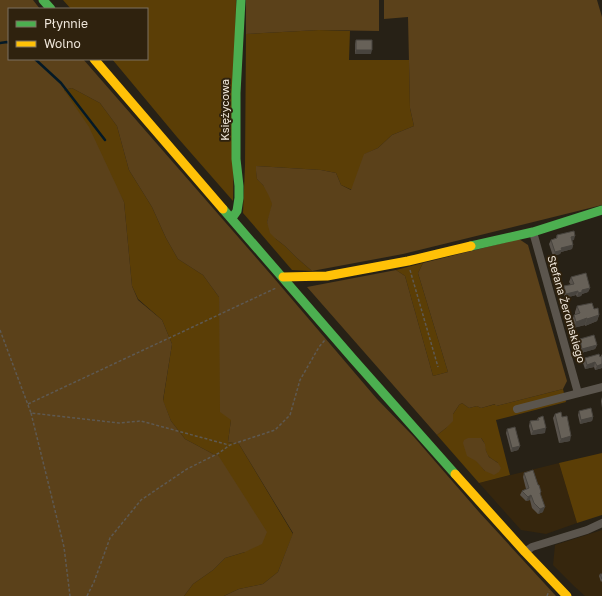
<svg xmlns="http://www.w3.org/2000/svg" width="602" height="596" viewBox="0 0 602 596" font-family="'Golos Text',sans-serif">
<style>
.built{fill:#36260d}
.green{fill:#5b3e06;fill-rule:evenodd}
.forest{fill:#5b411a}
.lines{fill:none;stroke-linecap:round;stroke-linejoin:round}
.stream{stroke:#041926;stroke-width:2.5}
.path{stroke:#5e5952;stroke-width:1.5;stroke-dasharray:3 2;stroke-linecap:butt}
.street{stroke:#5b554d;stroke-width:8}
.fast{stroke:#4caf50;stroke-width:9}
.slow{stroke:#ffc107;stroke-width:9}
.wall{fill:#59534c}
.shaded-wall{fill:#48443e}
.building{fill:#676158;stroke:#48443e}
.labels{text-anchor:middle;dominant-baseline:central;stroke-width:4;stroke-linejoin:round;paint-order:stroke}
.street-label{font-size:11px;fill:#efe6da;stroke:#2f220e}
</style>
<rect width="100%" height="100%" fill="#272116"/>
<path class="built" d="M559 463 577 523 546 534 521 530 479 483Z
M602 530V596H585L575 587 553 565 555 545Z"/>
<path class="green" d="M63 0H236L233 201 177 137 112 59H147V9H71Z
M319 30 350 31 349 60H409L410 108 414 126 392 135 378 148 365 154 352 190 341 185 336 173 321 170 256 166 257 179C264 185 273 196 272 205 271 211 269 217 267 222L276 239 285 246 297 258 312 271 292 270 243 213 245 165 246 34Z
M72 88 100 103 117 126 129 170 152 207 166 238 178 259 203 275 219 297 220 319 231 420 228 442 239 444 293 534 278 572 263 584 239 589 224 596H184L193 584 213 570 225 558 245 552 218 455 213 454 185 439 171 421 163 401 172 344 162 320 138 299 132 286 124 202 64 90Z
M423 263 418 273 448 372 433 376 405 276 396 270Z
M563 389 566 402 496 420 510 475 479 483 437 435 446 428 453 418V414L459 405 462 403 469 408 477 406 481 408 496 404V406ZM468 438H481C487 446 483 443 486 451 487 457 494 460 498 463L485 471 476 460Z
M602 453V515L577 523 559 463Z"/>
<path class="forest" d="M0 0H33L40 9H9V59H83L273 277 377 399 414 437 479 512 556 596H224L239 589 263 584 278 572 293 533 239 444 228 442 231 420 220 412 219 297 203 275 178 259 166 238 152 207 129 170 117 126 100 103 72 88 64 90 89 127 124 202 132 286 138 300 162 320 172 344 163 400 171 421 185 439 213 454 218 455 267 532 262 544 245 552 225 558 213 570 193 584 184 596H0Z
M246 0H379V31L319 30 246 34Z
M384 0H597L602 17V205L403 254 312 271 297 258 285 246 276 239 270 233 267 222 272 204 269 196 263 185 257 179 256 171V166L321 170 336 173 341 185 351 190 364 154 378 148 392 135 414 126 410 108 408 17 384 19Z
M519 239 528 245 567 381 563 389 496 406 495 404 481 408 477 406 469 408 462 403 459 405 453 414V421L446 428 437 435 307 287 396 270 405 276 433 376 448 372 418 273 423 263Z
M468 438H481L485 444 486 451 489 457 498 463 501 468 499 472 494 475 485 471 476 461 467 456 463 443 464 440Z"/>
<g class="lines">
<path class="stream" d="M0 43 7 42 9 43
M35 59 61 83 105 140"/>
<path class="path" d="M410 270 438 367
M0 330 31 413 119 423 141 421 229 445
M28 404 276 288
M31 413 64 547 70 596
M87 596 94 582 110 538 141 500 187 469 219 453 230 445 275 430 290 415 300 380 319 347 325 340
M547 596 549 591"/>
<path class="street" d="M533 232 578 393
M517 409 602 387
M525 552 532 547 587 530 602 523"/>
<path class="fast" d="M43 0 51 9
M223 209 354 360 455 474
M232 218 237 211 239 198V186L236 159V93L241 0
M471 246 533 232 602 210"/>
<path class="slow" d="M94 59 223 209
M283 277 327 276 408 261 471 246
M455 474 525 552 567 596"/>
</g>
<path class="wall" d="M356 40 371 54H355V44Z
M557 235 574 240H572L573 245 572 249 561 252 560 254 553 256 549 244 551 240 556 238Z
M571 277 590 288 588 292 582 294 581 296 577 297 576 295 565 298 563 291 564 286 571 285 569 282Z
M577 306 599 315 597 321 585 326V325L573 328 572 321 574 315H575V312Z
M580 339 597 345 595 349 581 353 578 344Z
M602 354V368L595 370 594 367 585 369 583 363 585 358 600 357 601 356Z
M602 397V408L601 401Z
M579 411 593 417 592 421 580 424 578 415Z
M555 414 562 417 570 441 559 443 553 418Z
M538 418 545 433 531 435 529 426 530 421 537 420Z
M507 429 520 446 518 450 511 452 506 433Z
M524 473 538 485 541 492 540 494 543 512 538 514 532 508 530 500 526 501 520 495 522 491 526 489 523 477Z
M600 574H602V581L601 582 599 576Z"/>
<path class="shaded-wall" d="M356 50H372L371 54H355Z
M575 236 574 240 570 241 571 237Z
M573 245 572 249 561 252 560 254 553 256 555 252 561 248Z
M590 288 588 292 582 294 581 296 577 297 578 293 582 290Z
M578 291 576 295 565 298 566 294Z
M599 315 597 321 585 326 587 319Z
M587 318 585 325 573 328 576 322Z
M597 345 595 349 581 353 582 349Z
M595 362 594 367 585 369 587 365Z
M602 364V368L595 370 597 366Z
M593 417 592 421 580 424 581 420Z
M546 428 545 433 531 435 533 431Z
M571 436 570 441 559 443 561 439Z
M520 446 518 450 511 452 512 448Z
M531 495 530 500 526 501 528 497Z
M545 507 543 512 538 514 540 509Z"/>
<path class="building" d="M356 40H372V50H356Z
M574 231 575 236 571 237 573 245 561 248 562 250 555 252 551 240 557 238V235Z
M586 273 590 288 582 290V292L578 293V291L566 294 564 286 574 284 571 277Z
M592 303 594 309 598 308 599 315 587 319V318L576 322 574 315 580 313 579 311 577 306Z
M594 335 597 345 582 349 580 339Z
M599 354 600 357 602 356V364L597 366 595 362 587 365 585 358Z
M591 408 593 417 581 420 579 411Z
M561 412 562 417 567 416 571 436 561 439 555 414Z
M543 416 546 428 533 431 530 421 539 420 538 418Z
M515 427 520 446 512 448 507 429Z
M533 470 538 485H539L541 492 540 493 545 507 540 509 534 503 531 495 528 497 522 491 529 488 524 473Z
M600 574H602V579Z"/>
<g class="labels">
<g class="street-label">
<text transform="translate(224 110) rotate(-90)">Księżycowa</text>
<text transform="translate(567 309) rotate(74)">Stefana Żeromskiego</text>
</g>
</g>
<rect x="8" y="8" width="140" height="52" fill="#2f220e" stroke="#7c7060"/>
<rect x="16" y="21" width="20" height="6" fill="#4caf50" stroke="#7c7060"/>
<text x="44" y="28" font-size="12" fill="#efe6da">Płynnie</text>
<rect x="16" y="41" width="20" height="6" fill="#ffc107" stroke="#7c7060"/>
<text x="44" y="48" font-size="12" fill="#efe6da">Wolno</text>
</svg>
